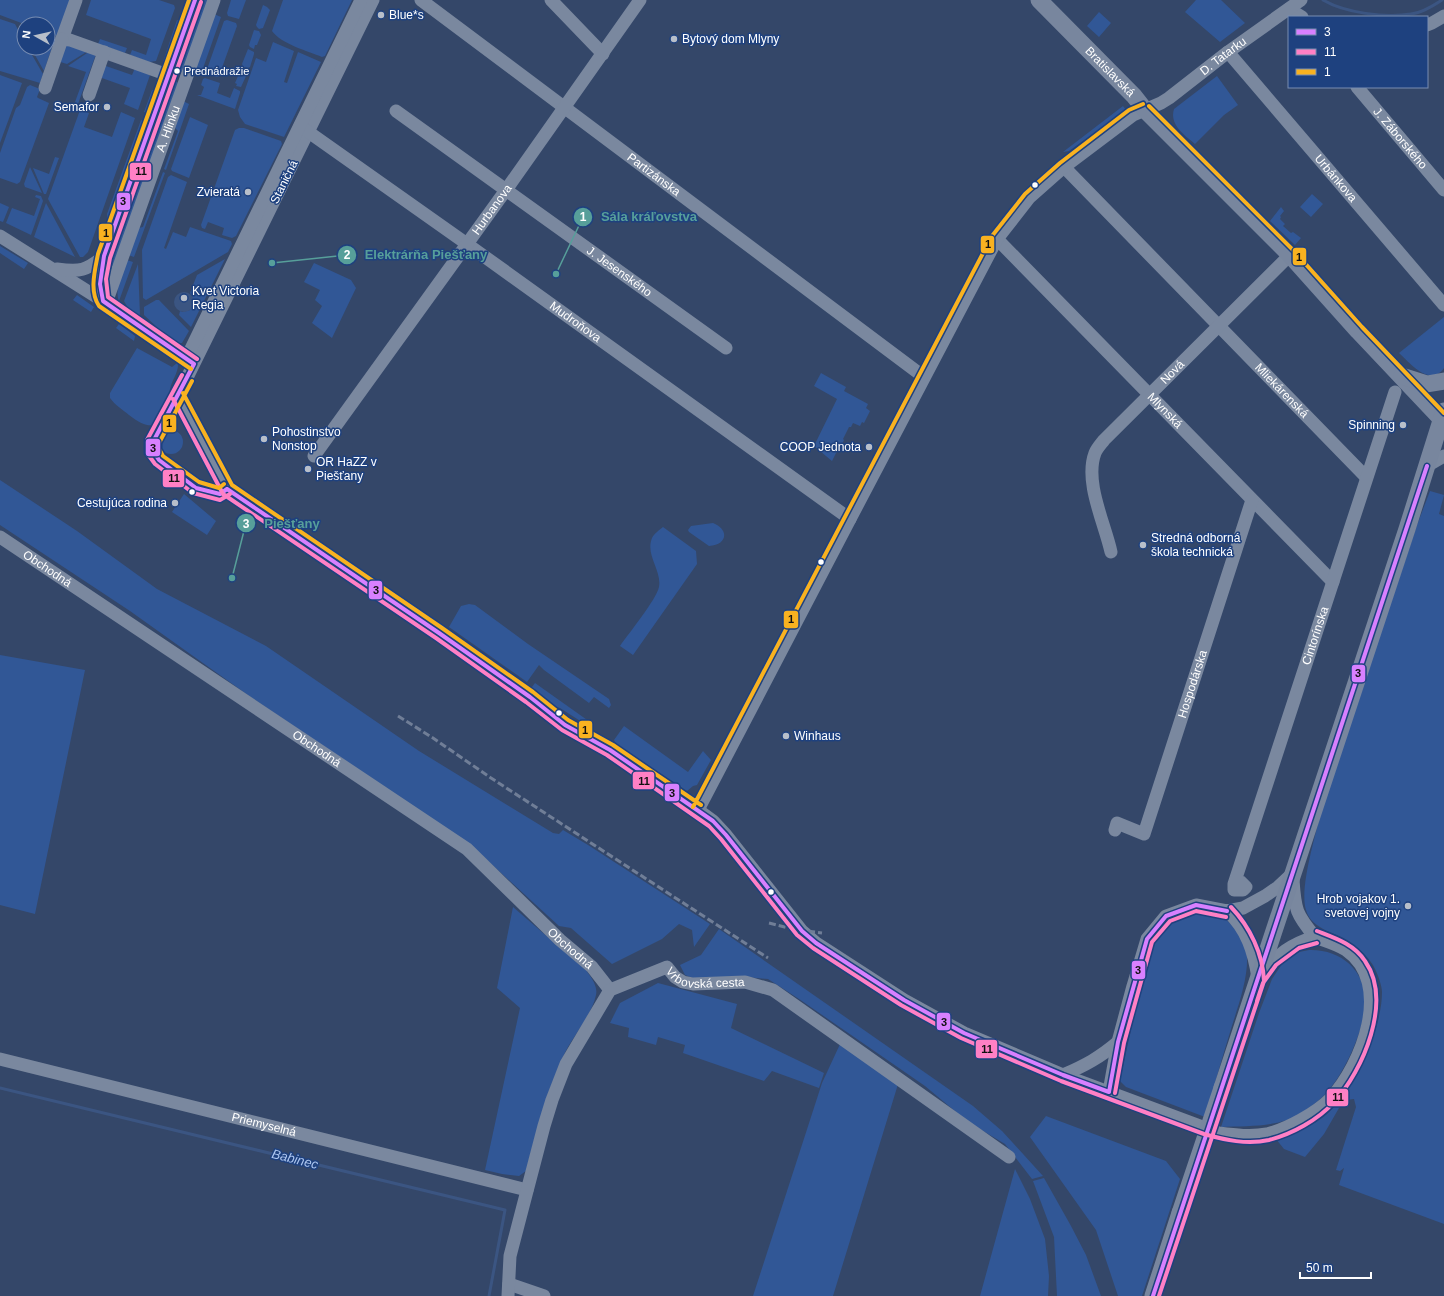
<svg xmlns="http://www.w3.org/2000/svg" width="1444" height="1296" viewBox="0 0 1444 1296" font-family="Helvetica,sans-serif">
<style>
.green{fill:#315796}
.water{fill:#3b5582}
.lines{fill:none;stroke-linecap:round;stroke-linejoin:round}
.stream{stroke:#3b5582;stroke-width:3}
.minor{stroke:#7a889f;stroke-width:13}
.major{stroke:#78869e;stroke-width:17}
.rail{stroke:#707e97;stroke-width:3;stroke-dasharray:7 3;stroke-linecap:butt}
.major-bridge{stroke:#78869e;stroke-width:17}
.bus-1-casing{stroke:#1e417f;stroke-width:7}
.bus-2-casing{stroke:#1e417f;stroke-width:7}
.bus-3-casing{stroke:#1e417f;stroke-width:7}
.bus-1{stroke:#d880ff;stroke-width:4}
.bus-2{stroke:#ff80c5;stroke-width:4}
.bus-3{stroke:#f9b220;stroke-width:4}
.poi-dot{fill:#b8bfca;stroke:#1e417f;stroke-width:1.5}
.bus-dot{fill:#fff;stroke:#1e417f;stroke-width:1.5}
.labels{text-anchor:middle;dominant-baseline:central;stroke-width:3;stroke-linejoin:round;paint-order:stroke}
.bus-label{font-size:11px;fill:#fff;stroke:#1e417f;text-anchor:start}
.poi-label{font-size:12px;fill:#fff;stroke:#1e417f;text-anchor:start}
.street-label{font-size:12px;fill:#fff;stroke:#1e417f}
.water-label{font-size:13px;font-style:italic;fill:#adc6f0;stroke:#1e417f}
.leader{fill:none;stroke:#579f9a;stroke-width:1.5}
.callout-dot{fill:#579f9a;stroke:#1e417f;stroke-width:1.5}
.mark-label{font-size:12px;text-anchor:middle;font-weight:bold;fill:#fff}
.callout-label{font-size:13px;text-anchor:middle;font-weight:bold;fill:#579f9a;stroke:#1e417f;stroke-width:3;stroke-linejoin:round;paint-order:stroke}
.line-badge{stroke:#1e417f;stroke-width:1.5}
.pale-badge-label{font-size:11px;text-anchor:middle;font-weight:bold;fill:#111}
</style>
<rect width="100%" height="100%" fill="#344769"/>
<path class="green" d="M0 0H72L60 37 48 33V24H24L0 15Z
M91 0H159L174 5 175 8 156 61 149 62 130 55 132 50 146 55 151 39 86 15Z
M200 0H209L181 73 178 74 176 72Z
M231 0H246L239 19 228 16 227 13Z
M283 0H352L325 56 322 57C308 51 281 44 272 31Z
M1196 0H1221L1245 23 1220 42 1185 12Z
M263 5 267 7 270 10 263 28 259 29 257 27 256 25Z
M1099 12 1111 23 1099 37 1087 26Z
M214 14 221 17 201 74 194 71Z
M0 19 15 24 24 41V48H28L43 74 40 83 0 71Z
M177 20 182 22C177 34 174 55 163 62Z
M227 20 236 23 237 26 219 76 217 77 208 74 206 72 224 21Z
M254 30 259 31 261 35 257 45H255L254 49 250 47 249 45Z
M48 37 55 39 44 71 31 48H48Z
M100 39 127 48 125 53 98 44Z
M63 42 88 51 67 64 57 61Z
M273 42 294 51 284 82 287 83 298 52 321 62 284 137 245 124 240 117 238 110 256 58 266 62Z
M248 49 254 52V54L250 67 248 68 243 67 242 64Z
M90 51 96 54 78 104 75 102 86 72 68 66Z
M103 65 132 75 135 68 150 75 138 110 124 104 130 88 99 77Z
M241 69 245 70 247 74 241 87 236 86 237 84 235 83Z
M0 75 22 83 0 143Z
M1217 76 1238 105 1224 115 1195 144C1185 135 1169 125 1174 109Z
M205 78 220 83 217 93 230 98 234 88 240 91V93L235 109 197 95H201L204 87 201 85 203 79Z
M172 81H176L178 83 110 275 105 276 103 271Z
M30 85 40 89 37 97 38 98 49 103 20 182 17 184 0 178V153L16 108 20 105 27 87Z
M152 90 157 91 149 114 144 112Z
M183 101 189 104 166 170 164 169 178 131 174 127Z
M1123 106 1126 110 1069 151 1063 152Z
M80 110 89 113 84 127 112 137 121 112 135 118 88 252 83 257H80L48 199Z
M190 117 208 125 189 178 172 171 171 169Z
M141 120 146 122 108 230 107 214Z
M239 128H244L281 141 282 144 236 236 232 238 222 235 224 228 208 222 205 229 202 228 201 225 235 130Z
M55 157 59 158 46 194H44L33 168 49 174Z
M30 167 42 193 25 187 24 184Z
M163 172 165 173 134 257 128 255 138 228 143 227Z
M171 175 187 182 164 248 166 249 173 232 186 237 190 227 231 241 232 244 228 252 146 300 143 298 142 250 168 177Z
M1312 194 1323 204 1311 217 1300 207Z
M36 195 41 196 43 201 31 235 6 223 12 208 34 216 40 199 35 197Z
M0 203 9 207 3 222 0 221Z
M46 203 75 257 34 237Z
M1281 207 1284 211 1280 216 1281 217 1280 219 1285 224 1283 226 1291 233 1293 232 1301 238 1295 245 1270 221Z
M0 246 28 263 24 269 0 253Z
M225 259 191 327 179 315 180 311 183 312 190 310 192 296 190 293 197 275Z
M127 260 133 262 119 301C114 289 123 272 127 260Z
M314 263 351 280 356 288 332 338 312 323 322 306 315 300 320 290 304 282Z
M138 264 140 316 128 308 124 301Z
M77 295 94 307 91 312 73 300Z
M156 300H159L189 331 182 343H179L159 329 144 315V307Z
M1444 317V368C1430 388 1410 363 1399 353Z
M119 324 135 336 134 341 116 328Z
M137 348 172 367 177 363 178 365C178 373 172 380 170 389 164 415 161 440 129 415 123 410 115 405 110 398V393Z
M821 373 846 387 844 391 868 404 866 408 870 411 864 423 862 422 860 426 853 423 851 427H849L843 439 844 440 839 450 838 449 832 461 814 446 837 399 814 386Z
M159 442a12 12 0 1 1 24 0a12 12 0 1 1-24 0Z
M0 480 77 531 157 589 266 646 419 751 553 833 559 834 563 830 588 845 710 924 694 947 692 930 679 924 662 939 612 964 571 928 559 926 476 850 252 698 130 611 0 525Z
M1430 491 1444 495 1439 514 1444 516V1224L1339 1185 1344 1168 1340 1171 1336 1170 1356 1107 1354 1099 1346 1100 1339 1108 1324 1134 1305 1157 1284 1149 1276 1139C1294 1134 1313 1126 1327 1114 1355 1090 1382 1029 1382 992 1382 986 1378 975 1375 969 1371 960 1361 950 1353 944 1338 932 1312 931 1306 910 1299 888 1316 835 1321 811L1417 525Z
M184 494 216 521 207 535 172 512Z
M713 523C729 529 728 545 709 546L689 532 688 530 691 526Z
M663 527 696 551 697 564 633 655 620 646C629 633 656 600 659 587 662 570 645 555 652 538 654 534 659 530 663 527Z
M469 604 475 605 528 644 609 699 611 705 609 708 594 697 589 703 544 670 539 665 527 682 449 627 461 606Z
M463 639 522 681 520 684 465 646Z
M0 655 85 670 35 914 0 905Z
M535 683 590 722 585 724 560 708 546 704 529 691Z
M624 726 688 772 703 751 711 760 697 785 693 786 687 791 616 744 614 740Z
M513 907 586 970C591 977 598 986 596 995 591 1018 572 1036 563 1057 546 1094 536 1133 526 1171L519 1176 502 1174 485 1170 520 1008 497 988Z
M1195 913C1204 913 1216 914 1225 919 1232 924 1245 939 1246 948 1251 972 1238 1006 1231 1029 1222 1058 1214 1087 1205 1117L1126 1087 1120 1081C1127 1048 1134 1014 1143 981 1148 963 1152 943 1165 928 1173 919 1184 915 1195 913Z
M719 929 973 1106 1002 1131 1043 1176 1032 1179 1005 1144 968 1122 925 1086 799 999 768 979 736 976 698 980 685 975 680 965 701 955Z
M1309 950C1342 949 1368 972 1365 1007 1363 1032 1344 1074 1327 1092 1319 1102 1299 1116 1287 1120 1266 1127 1243 1126 1221 1127L1259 1013 1272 979 1284 961 1299 952Z
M658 983 737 1004 731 1028 824 1073 819 1088 772 1071 764 1081 683 1053 685 1045 658 1037 656 1045 628 1037 629 1028 610 1023 620 1003Z
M841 1042 899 1081 833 1296H753L822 1083Z
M1046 1116 1166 1161 1180 1179 1142 1296H1118L1096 1230 1030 1137Z
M1015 1169 1030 1199 1045 1239 1049 1276 1048 1296H980Z
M1044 1178 1071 1226 1086 1255 1101 1296H1057L1054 1237 1033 1181Z"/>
<path class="water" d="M174 302a10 10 0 1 1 20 0a10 10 0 1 1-20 0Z"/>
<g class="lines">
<path class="stream" d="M1323 0C1345 13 1385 18 1411 14 1422 13 1433 6 1442 0
M0 1088 505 1210 489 1296"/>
<g class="minor">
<path d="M76 0 62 39 70 40 168 75"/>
<path d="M373 0 178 396 227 489 439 633 530 697 565 725 610 750 698 810 713 821 726 835 802 931 816 943 904 1000 964 1033 1063 1075 1219 1133C1235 1135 1251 1137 1267 1134 1287 1129 1316 1113 1330 1099 1362 1065 1394 983 1346 950 1337 944 1325 941 1315 937"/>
<path id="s1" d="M421 0 924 377"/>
<path d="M551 0 603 54"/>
<path d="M1289 9 1302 17"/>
<path d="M1427 25 1432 23 1444 16"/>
<path id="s2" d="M1228 52 1444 305"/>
<path id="s3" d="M1357 87 1444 190"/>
<path d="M45 88 62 39"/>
<path d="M89 95 104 52"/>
<path id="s4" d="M396 111 726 348"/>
<path id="s5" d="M300 126 467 244 850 519"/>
<path id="s6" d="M1064 167 1366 477"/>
<path d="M0 236 103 301 192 363"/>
<path id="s7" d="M997 239 1333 582"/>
<path d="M57 269C80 272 86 271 104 256"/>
<path d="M103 301C97 283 100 274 104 256L195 0"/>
<path id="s8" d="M106 303 214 0"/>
<path d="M186 359 361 0"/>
<path id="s9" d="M314 456 506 190 640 0"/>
<path d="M1427 466 1444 456"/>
<path id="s10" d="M0 537 467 849 560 940 592 967 610 990"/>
<path id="s11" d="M1111 552C1105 524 1084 482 1095 453 1097 448 1101 444 1104 440L1290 255"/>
<path id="s12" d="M698 810 850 519 997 239 1029 198 1064 167 1133 115 1161 103 1169 98 1228 52 1301 0"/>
<path id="s13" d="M1115 830 1117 823 1144 834 1252 500"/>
<path id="s14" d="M1236 880 1241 882 1246 887 1243 890H1234V884L1395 392"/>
<path d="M1293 880C1295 910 1296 914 1315 937"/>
<path d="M1227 911C1247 929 1254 952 1258 978"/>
<path d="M1262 974C1278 954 1291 944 1315 937"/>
<path id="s15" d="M0 1059 527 1190"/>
<path d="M1063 1075C1086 1065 1099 1058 1118 1042"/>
<path d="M1109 1092 1118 1042 1133 986 1147 939 1166 916 1196 905 1227 911 1243 908 1265 896 1278 887 1293 873"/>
<path d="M509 1284 544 1296"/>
<path id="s16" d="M508 1296 510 1256 522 1210 544 1126 552 1100 566 1064 610 990 667 967 675 977 683 982 693 984 745 982 773 990 1009 1157"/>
</g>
<g class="major">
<path id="s17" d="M1039 0 1134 96 1145 110 1290 255 1358 331 1444 422"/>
<path d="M1402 376 1427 384 1444 381"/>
<path d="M1222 1088 1407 529 1444 411"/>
<path d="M1153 1296 1180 1213"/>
</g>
<path class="rail" d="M398 716 433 738 491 778 768 958
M769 923 792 929 822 933"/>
<path class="major-bridge" d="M1180 1213 1222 1088"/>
<defs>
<path id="bus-1" d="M194 364 103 301 100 284 104 256 195 0
M194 364 153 442V451L159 460 196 488 220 494 227 489
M227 489 439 633 530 697 565 725 610 750 713 821 726 835 802 931 816 943 904 1000 964 1033 1063 1075 1109 1092
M1109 1092 1118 1042 1147 939 1166 916 1196 905 1227 911
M1153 1296 1427 466"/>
<path id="bus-2" d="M197 359 108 297 106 279 110 258 201 2
M182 375 147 440V453L155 464 193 493 220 500 230 494
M173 399 223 494 436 638 526 702 562 730 607 755 709 826 721 839 797 935 813 948 901 1005 961 1038 1061 1081 1204 1134C1225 1140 1247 1145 1269 1140 1292 1134 1318 1120 1334 1102 1363 1071 1393 1001 1365 961 1354 944 1335 938 1317 931
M1257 1001 1263 983 1276 965 1299 948 1317 943
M1115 1093 1124 1043 1152 942 1170 921 1196 911 1226 917
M1159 1296 1264 981C1263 954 1250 927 1231 907"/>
<path id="bus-3" d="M189 0 98 254C95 270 89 291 99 306L191 369
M1149 106 1294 251 1362 327 1444 413
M192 381 159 443V449L163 456 199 482 219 488 224 484
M183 393 232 485 442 628 533 692 568 720 613 745 701 805
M693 807 992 236 1025 194 1060 163 1129 110 1143 104"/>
</defs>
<use href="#bus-1" class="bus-1-casing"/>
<use href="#bus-2" class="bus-2-casing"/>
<use href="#bus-3" class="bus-3-casing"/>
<use href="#bus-1" class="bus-1"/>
<use href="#bus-2" class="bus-2"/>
<use href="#bus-3" class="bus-3"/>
</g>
<g class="poi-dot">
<circle cx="381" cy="15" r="4"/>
<circle cx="674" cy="39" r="4"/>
<circle cx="107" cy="107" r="4"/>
<circle cx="248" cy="192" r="4"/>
<circle cx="184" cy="298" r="4"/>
<circle cx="1403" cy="425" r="4"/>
<circle cx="264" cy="439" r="4"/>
<circle cx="869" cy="447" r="4"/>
<circle cx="308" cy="469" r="4"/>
<circle cx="175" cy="503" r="4"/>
<circle cx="1143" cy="545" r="4"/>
<circle cx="786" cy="736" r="4"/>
<circle cx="1408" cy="906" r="4"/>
</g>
<g class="bus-dot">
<circle cx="177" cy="71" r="3.5"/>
<circle cx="1035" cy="185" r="3.5"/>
<circle cx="192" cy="492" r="3.5"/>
<circle cx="821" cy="562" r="3.5"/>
<circle cx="559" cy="713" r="3.5"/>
<circle cx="771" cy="892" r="3.5"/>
</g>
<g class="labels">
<g class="bus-label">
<text x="184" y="71">Prednádražie</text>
</g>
<g class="poi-label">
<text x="389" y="15">Blue*s</text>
<text x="682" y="39">Bytový dom Mlyny</text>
<text x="99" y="107" text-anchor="end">Semafor</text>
<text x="240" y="192" text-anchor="end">Zvieratá</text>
<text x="192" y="291">Kvet Victoria<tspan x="192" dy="14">Regia</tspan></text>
<text x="1395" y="425" text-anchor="end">Spinning</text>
<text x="272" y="432">Pohostinstvo<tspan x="272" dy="14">Nonstop</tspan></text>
<text x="861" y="447" text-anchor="end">COOP Jednota</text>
<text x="316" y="462">OR HaZZ v<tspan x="316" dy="14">Piešťany</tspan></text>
<text x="167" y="503" text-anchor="end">Cestujúca rodina</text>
<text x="1151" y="538">Stredná odborná<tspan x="1151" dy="14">škola technická</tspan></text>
<text x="794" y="736">Winhaus</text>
<text x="1400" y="899" text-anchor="end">Hrob vojakov 1.<tspan x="1400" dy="14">svetovej vojny</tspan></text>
</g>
<g class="street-label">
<text stroke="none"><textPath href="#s12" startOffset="938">D. Tatarku</textPath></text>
<text stroke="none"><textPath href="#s17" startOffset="101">Bratislavská</textPath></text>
<text stroke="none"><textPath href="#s8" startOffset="185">A. Hlinku</textPath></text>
<text stroke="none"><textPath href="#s3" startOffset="67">J. Záborského</textPath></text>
<text stroke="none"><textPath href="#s1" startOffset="291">Partizánska</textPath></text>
<text stroke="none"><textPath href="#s2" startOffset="166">Urbánkova</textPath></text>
<text transform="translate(284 182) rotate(-64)">Staničná</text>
<text stroke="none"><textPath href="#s9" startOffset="304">Hurbanova</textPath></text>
<text stroke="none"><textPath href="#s4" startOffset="275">J. Jesenského</textPath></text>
<text stroke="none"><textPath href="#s5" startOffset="338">Mudroňova</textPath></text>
<text stroke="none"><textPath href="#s11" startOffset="214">Nová</textPath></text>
<text stroke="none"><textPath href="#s6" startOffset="312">Mliekárenská</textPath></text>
<text stroke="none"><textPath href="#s7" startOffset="240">Mlynská</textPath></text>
<text stroke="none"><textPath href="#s10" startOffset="57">Obchodná</textPath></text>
<text stroke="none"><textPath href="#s14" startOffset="293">Cintorínska</textPath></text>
<text stroke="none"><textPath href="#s13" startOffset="194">Hospodárska</textPath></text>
<text stroke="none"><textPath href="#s10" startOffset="381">Obchodná</textPath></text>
<text stroke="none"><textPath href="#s10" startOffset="705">Obchodná</textPath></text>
<text stroke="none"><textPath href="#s16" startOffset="431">Vrbovská cesta</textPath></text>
<text stroke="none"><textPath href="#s15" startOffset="272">Priemyselná</textPath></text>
</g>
<g class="water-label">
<text transform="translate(295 1159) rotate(14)">Babinec</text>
</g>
</g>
<path class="leader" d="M556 274L583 217M272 263L347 255M232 578L246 523"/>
<g class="callout-dot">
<circle cx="556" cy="274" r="4"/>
<circle cx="272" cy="263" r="4"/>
<circle cx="232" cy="578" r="4"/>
<circle cx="583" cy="217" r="10"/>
<circle cx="347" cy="255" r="10"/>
<circle cx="246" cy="523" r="10"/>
</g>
<g class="mark-label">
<text x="583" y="221">1</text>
<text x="347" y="259">2</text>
<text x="246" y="528">3</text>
</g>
<g class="callout-label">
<text x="649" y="221">Sála kráľovstva</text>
<text x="426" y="259">Elektrárňa Piešťany</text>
<text x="292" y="528">Piešťany</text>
</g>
<g class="line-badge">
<rect x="129" y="162" width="23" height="19" rx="4" fill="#ff80c5"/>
<rect x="116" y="192" width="15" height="19" rx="4" fill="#d880ff"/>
<rect x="98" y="223" width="15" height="19" rx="4" fill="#f9b220"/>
<rect x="980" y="235" width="15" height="19" rx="4" fill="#f9b220"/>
<rect x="1292" y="247" width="15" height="19" rx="4" fill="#f9b220"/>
<rect x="162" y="414" width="15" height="19" rx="4" fill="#f9b220"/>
<rect x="145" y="438" width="16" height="19" rx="4" fill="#d880ff"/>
<rect x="162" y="469" width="23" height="19" rx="4" fill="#ff80c5"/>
<rect x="368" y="580" width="15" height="20" rx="4" fill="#d880ff"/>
<rect x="783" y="610" width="16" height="19" rx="4" fill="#f9b220"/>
<rect x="1351" y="664" width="15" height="19" rx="4" fill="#d880ff"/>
<rect x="578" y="720" width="15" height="19" rx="4" fill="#f9b220"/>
<rect x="632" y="771" width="23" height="19" rx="4" fill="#ff80c5"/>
<rect x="664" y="783" width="16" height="19" rx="4" fill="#d880ff"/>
<rect x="1131" y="960" width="15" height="20" rx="4" fill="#d880ff"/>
<rect x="936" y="1012" width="15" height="19" rx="4" fill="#d880ff"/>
<rect x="975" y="1039" width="23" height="20" rx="4" fill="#ff80c5"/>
<rect x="1326" y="1088" width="23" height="19" rx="4" fill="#ff80c5"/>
</g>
<g class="pale-badge-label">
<text x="141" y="175">11</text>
<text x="123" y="205">3</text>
<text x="106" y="237">1</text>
<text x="988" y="248">1</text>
<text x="1299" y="261">1</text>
<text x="169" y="427">1</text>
<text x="153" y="452">3</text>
<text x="174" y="482">11</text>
<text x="376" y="594">3</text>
<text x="791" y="623">1</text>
<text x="1358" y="677">3</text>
<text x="585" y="734">1</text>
<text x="644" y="785">11</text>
<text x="672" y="797">3</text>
<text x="1138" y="974">3</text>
<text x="944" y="1026">3</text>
<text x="987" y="1053">11</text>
<text x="1338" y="1101">11</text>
</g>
<rect x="1288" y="16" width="140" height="72" fill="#1e417f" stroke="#788db2"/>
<rect x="1296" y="29" width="20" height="6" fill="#d880ff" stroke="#788db2"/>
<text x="1324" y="36" font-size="12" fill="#ffffff">3</text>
<rect x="1296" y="49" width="20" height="6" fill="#ff80c5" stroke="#788db2"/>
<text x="1324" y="56" font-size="12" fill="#ffffff">11</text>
<rect x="1296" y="69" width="20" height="6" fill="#f9b220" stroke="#788db2"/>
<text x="1324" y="76" font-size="12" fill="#ffffff">1</text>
<g transform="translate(36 36) rotate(278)"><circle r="19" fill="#1e417f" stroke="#788db2"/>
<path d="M0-3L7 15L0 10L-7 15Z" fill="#b8bfca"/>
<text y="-6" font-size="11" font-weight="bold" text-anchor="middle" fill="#ffffff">N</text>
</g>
<path d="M1300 1272v6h71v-6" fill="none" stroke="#ffffff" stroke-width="2"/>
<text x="1306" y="1272" font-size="12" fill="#ffffff" stroke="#1e417f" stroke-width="3" paint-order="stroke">50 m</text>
</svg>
